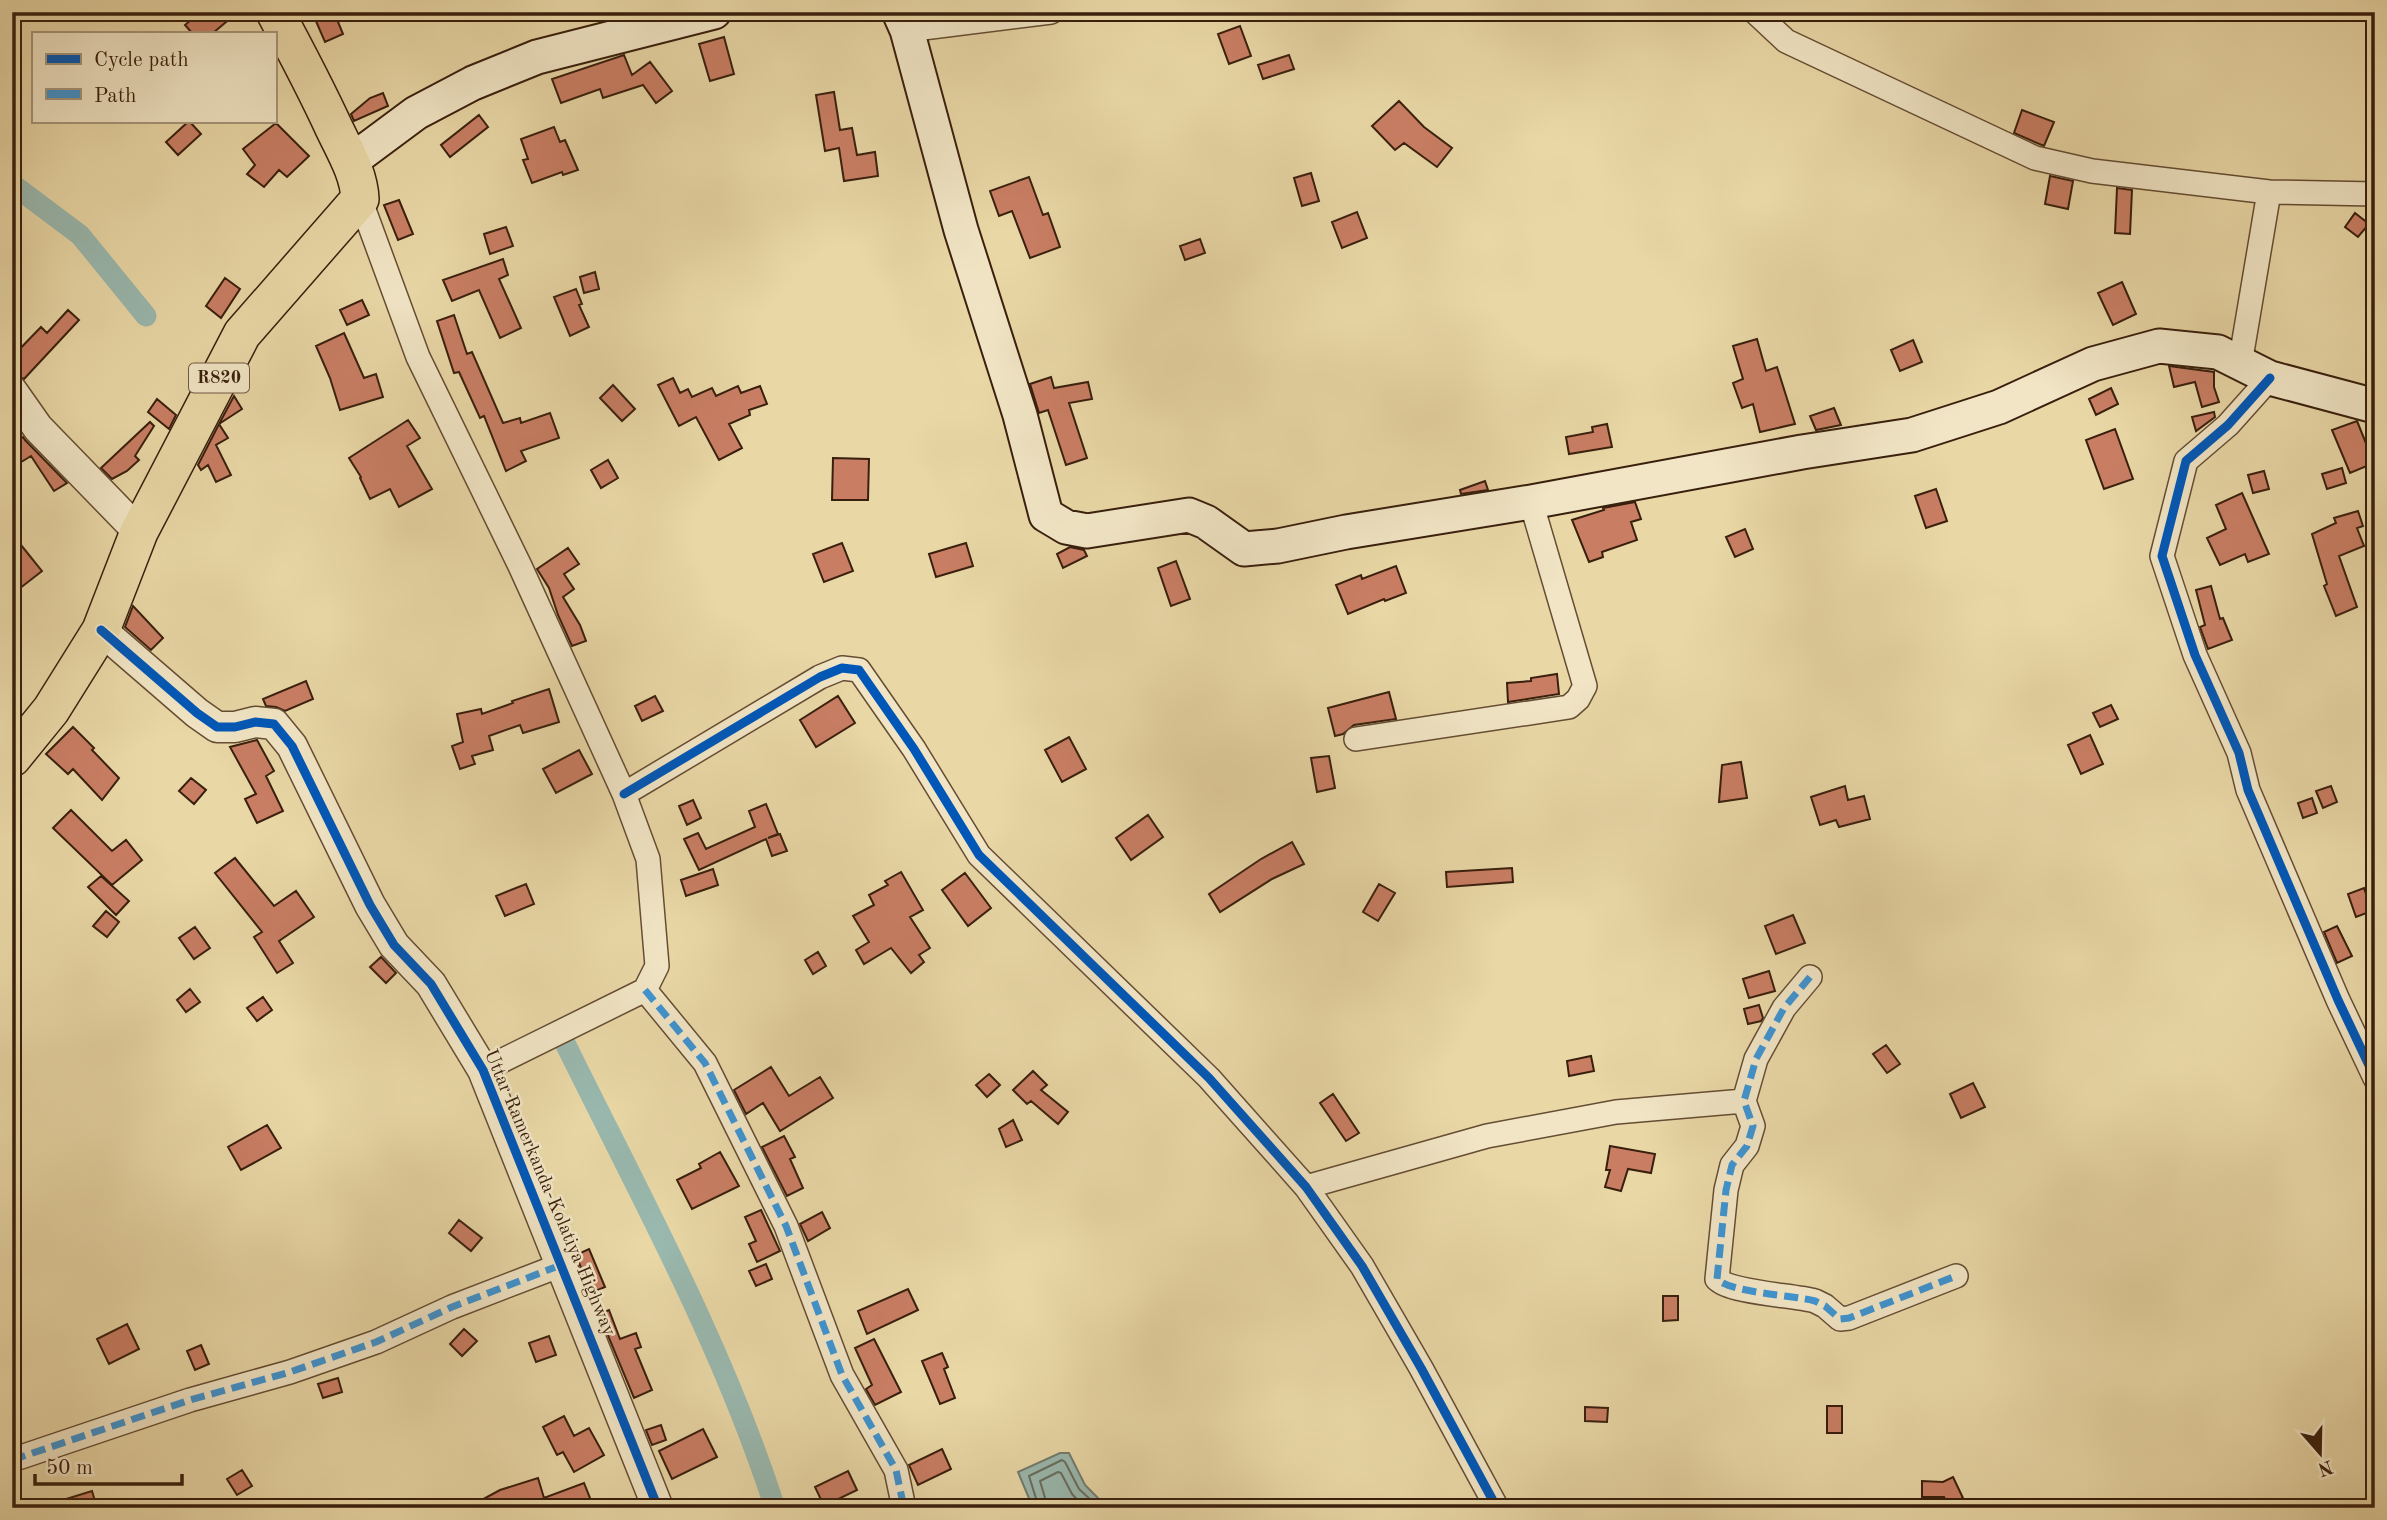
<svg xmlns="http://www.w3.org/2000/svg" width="2387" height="1520" viewBox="0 0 2387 1520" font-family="'Old Standard TT',serif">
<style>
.water{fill:#99b8ae;stroke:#737b6e;stroke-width:2}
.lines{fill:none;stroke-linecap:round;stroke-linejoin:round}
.shore{stroke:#696c5e;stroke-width:2}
.canal{stroke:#99b8ae;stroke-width:21}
.building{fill:#c97e64;stroke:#391f0d;stroke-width:2}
.minor-casing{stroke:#654d33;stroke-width:26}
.tertiary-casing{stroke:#654d33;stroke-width:33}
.secondary-casing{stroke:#391f0d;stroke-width:37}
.primary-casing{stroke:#391f0d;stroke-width:40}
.minor{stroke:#f1e5c5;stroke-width:23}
.tertiary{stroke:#f1e5c5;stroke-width:30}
.secondary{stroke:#f1e5c5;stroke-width:33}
.primary{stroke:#e9d7a6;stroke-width:37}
.quiet{stroke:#3e94d2;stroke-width:7;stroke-dasharray:14 7;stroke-linecap:butt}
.cycleway-casing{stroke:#f1e5c5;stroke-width:13}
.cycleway{stroke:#0057b8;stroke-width:9}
.labels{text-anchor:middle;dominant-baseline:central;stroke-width:5;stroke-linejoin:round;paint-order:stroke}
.shield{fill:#f1e5c5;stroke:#705a44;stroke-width:2}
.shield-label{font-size:18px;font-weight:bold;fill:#391f0d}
.street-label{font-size:19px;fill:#391f0d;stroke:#f1e5c5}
</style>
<rect width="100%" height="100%" fill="#e9d7a6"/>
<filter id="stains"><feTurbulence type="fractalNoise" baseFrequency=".00286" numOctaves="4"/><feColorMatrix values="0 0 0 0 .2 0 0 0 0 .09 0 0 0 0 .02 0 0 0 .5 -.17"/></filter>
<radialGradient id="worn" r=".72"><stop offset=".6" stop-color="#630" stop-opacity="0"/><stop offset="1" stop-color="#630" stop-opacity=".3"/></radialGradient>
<path class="water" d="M1060 1453H1069L1085 1485 1098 1498 1102 1508H1033L1018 1472Z"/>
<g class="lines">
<path class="shore" d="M1039 1508 1029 1476 1062 1460 1065 1462 1079 1489 1092 1501 1094 1508
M1048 1508 1040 1481 1058 1472 1061 1473 1072 1494 1085 1508"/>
<path class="canal" d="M12 184 80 235 146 316
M562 1037C638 1192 722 1343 775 1508"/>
</g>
<path class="building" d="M200 12H238L213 33H192L185 25Z
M312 12H334L343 34 325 42Z
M1240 26 1251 56 1229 64 1218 34Z
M724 37 734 74 710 81 699 44Z
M624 55 632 75 650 62 672 91 656 103 643 85 603 98 600 89 561 103 552 79Z
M1289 55 1294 69 1263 79 1258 65Z
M834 92 840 130 852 128 857 155 875 152 878 176 844 181 839 148 825 151 816 95Z
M383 93 388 106 354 121 351 114 370 98Z
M1399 101 1424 127 1452 148 1437 167 1404 143 1395 150 1372 126Z
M2022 110 2054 122 2044 146 2014 133Z
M479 115 488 127 450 157 441 145Z
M189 121 201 134 178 155 166 142Z
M276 123 309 156 287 177 279 170 264 187 247 174 255 165 243 149Z
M554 127 560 142 565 140 578 170 563 175 562 172 532 183 523 160 528 159 521 139Z
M1311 173 1319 201 1302 206 1294 178Z
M2050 176 2073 181 2068 209 2045 204Z
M1029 177 1043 215 1048 213 1060 247 1030 258 1012 211 999 216 990 191Z
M2117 188 2132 190 2130 234 2115 233Z
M399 200 413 234 398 240 384 205Z
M1357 212 1367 238 1342 248 1332 222Z
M2355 213 2369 224 2358 237 2345 227Z
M506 227 513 246 490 254 484 234Z
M1200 239 1205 253 1185 260 1180 246Z
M503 259 508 275 499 279 521 328 500 338 479 290 452 301 443 280Z
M595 272 599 289 584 293 580 277Z
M225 278 240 289 221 318 206 306Z
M2122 282 2136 314 2113 325 2098 293Z
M576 289 582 304 579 305 589 327 570 336 554 297Z
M362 300 369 315 347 325 340 310Z
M68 310 79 320 24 379 12 374V357L41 327 47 333Z
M454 315 467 354 472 352 503 423 520 418 521 423 550 413 559 438 521 451 526 461 506 471 484 416 480 418 459 372 454 373 437 321Z
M344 333 364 378 376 374 383 397 340 410 330 378 316 346Z
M1757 339 1766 371 1777 367 1795 424 1760 432 1753 404 1742 408 1733 383 1743 379 1733 346Z
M1913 340 1922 362 1900 371 1891 350Z
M2169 366 2214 372V387L2219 402 2202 407 2195 382 2174 387Z
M1051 377 1054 388 1088 382 1092 399 1069 403 1087 458 1066 465 1048 410 1039 413 1030 384Z
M673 378 680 393 688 389 692 397 712 388 716 396 738 386 741 393 760 386 767 404 749 410 750 415 729 424 742 448 719 460 696 417 679 426 658 385Z
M613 385 635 409 622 421 600 398Z
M2111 388 2118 404 2096 415 2089 399Z
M234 396 242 409 219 424Z
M157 399 176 415 169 429 148 412Z
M1834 408 1841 425 1816 430 1810 416Z
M2214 412 2215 417 2196 431 2192 417Z
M408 420 420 438 407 446 432 489 399 507 390 489 370 499 360 478 361 477 349 458Z
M2357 421 2374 463 2350 473 2332 430Z
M150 422 154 426 135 456 139 460 127 471 112 479 101 468Z
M219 424 228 438 216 445 231 475 216 482 208 465 201 470 198 465Z
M1607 424 1612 447 1569 454 1566 437 1593 432 1592 427Z
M2115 429 2133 479 2104 489 2086 440Z
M23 437 25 440 67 483 54 491 31 456 18 464 12 455V444Z
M833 458 869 459 868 500H832Z
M608 460 618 478 601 488 591 470Z
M2342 468 2346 483 2327 489 2322 474Z
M2264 471 2269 489 2253 493 2248 475Z
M1485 481 1488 490 1461 494 1460 490Z
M1936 489 1947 521 1926 528 1915 496Z
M2242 493 2269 554 2248 562 2245 554 2220 565 2207 538 2226 529 2216 505Z
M1635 502 1641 519 1631 522 1637 540 1602 552 1603 557 1589 562 1572 520 1604 510 1603 508Z
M2358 511 2363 526 2357 528 2364 546 2339 556 2357 607 2336 616 2324 586 2327 584 2312 534 2336 523 2334 518Z
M1745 529 1753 549 1735 557 1726 537Z
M842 543 853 571 824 582 813 554Z
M966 543 973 566 936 577 929 554Z
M21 545 42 571 19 589 12 581V552Z
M1070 547 1084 550 1087 556 1063 568 1057 554Z
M568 548 579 564 564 574 574 589 563 597 580 625 586 641 572 646 558 615 549 588 537 569Z
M1176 561 1190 599 1171 606 1158 568Z
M1396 566 1406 593 1385 601 1384 599 1348 614 1336 585 1361 575 1362 579Z
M2211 586 2220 619 2223 618 2232 640 2208 649 2200 627 2205 625 2196 590Z
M133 606 163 638 151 650 125 627Z
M1557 674 1559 694 1508 702 1507 683 1531 681V678Z
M306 681 313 699 285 711 276 707 266 706 263 699Z
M549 689 559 722 523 733 520 725 489 736 493 750 472 756 475 764 460 769 452 746 463 742 457 714 481 709 482 714 513 703 512 701Z
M1389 692 1396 719 1354 725 1343 734 1335 736 1328 708Z
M655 696 663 711 642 721 635 706Z
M838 696 855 723 816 747 800 720Z
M2111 705 2118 719 2100 727 2093 713Z
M73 727 94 748 92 750 119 778 102 800 73 769 68 774 46 754Z
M2090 735 2103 764 2081 774 2068 745Z
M1069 737 1086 769 1062 782 1045 750Z
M257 740 274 771 266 776 283 811 257 823 245 799 256 794 230 747Z
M579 750 592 774 556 793 543 769Z
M1329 756 1335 788 1317 792 1311 758Z
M1741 762 1747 798 1719 802 1722 765Z
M191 778 206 790 194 804 179 791Z
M1845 786 1848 800 1864 796 1870 819 1839 827 1836 820 1820 825 1811 797Z
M2331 786 2337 802 2323 808 2316 791Z
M2312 798 2317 813 2303 818 2298 803Z
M693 800 701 818 687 825 679 806Z
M766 804 778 834 768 838 780 834 787 851 772 856 766 839 699 870 684 839 698 833 706 849 755 827 749 811Z
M71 810 112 851 126 840 142 860 112 885 53 828Z
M1148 815 1163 837 1131 860 1116 838Z
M1292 842 1304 864 1272 879 1220 912 1209 894 1261 859Z
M235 858 274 906 296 891 314 917 279 941 293 963 277 973 254 937 262 932 215 873Z
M1512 868 1513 882 1447 887 1446 872Z
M713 869 718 885 686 896 681 880Z
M901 872 923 910 910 917 930 948 919 955 924 962 911 973 891 948 864 964 856 950 869 942 853 916 874 905 869 895 888 885 885 881Z
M965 873 991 908 968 926 942 890Z
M101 876 129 901 116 915 88 887Z
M526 884 534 904 505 916 496 896Z
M1379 884 1395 893 1378 921 1363 912Z
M2364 888 2372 911 2356 917 2348 894Z
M106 911 119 922 107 937 93 926Z
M1793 915 1805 943 1776 954 1765 926Z
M2337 926 2352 956 2337 963 2324 932Z
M195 927 210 948 194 959 179 938Z
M818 952 826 966 813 974 805 960Z
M381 957 396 973 386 983 370 967Z
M1769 971 1775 991 1749 998 1743 979Z
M190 989 200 1002 186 1012 177 1000Z
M263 997 272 1010 257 1021 247 1008Z
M1759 1005 1763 1018 1761 1021 1748 1024 1744 1009Z
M1886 1045 1900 1064 1887 1073 1873 1054Z
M1591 1056 1594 1071 1569 1076 1567 1061Z
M771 1067 789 1096 820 1077 833 1098 780 1131 763 1103 746 1114 734 1090Z
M1033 1071 1047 1085 1041 1090 1068 1112 1058 1124 1031 1101 1027 1104 1013 1090Z
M989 1074 1000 1085 987 1097 976 1085Z
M1973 1083 1985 1107 1961 1118 1950 1094Z
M1333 1094 1359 1133 1346 1141 1320 1103Z
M1013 1120 1022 1140 1006 1147 999 1129Z
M267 1125 281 1148 241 1170 228 1147Z
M784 1136 795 1157 790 1159 803 1188 787 1196 762 1147Z
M1610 1146 1655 1154 1651 1173 1628 1169 1621 1191 1605 1187 1610 1170H1606Z
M720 1152 739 1186 692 1209 677 1180 701 1168 699 1164Z
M761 1210 780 1251 757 1262 749 1244 756 1241 745 1217Z
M822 1212 830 1228 808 1241 800 1224Z
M459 1220 482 1238 471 1251 449 1233Z
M589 1249 605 1287 591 1293 576 1255Z
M766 1264 772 1279 756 1286 749 1271Z
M908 1289 918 1310 867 1334 858 1311Z
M1663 1296H1678V1320L1663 1321Z
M609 1310 620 1339 636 1333 641 1347 635 1349 652 1390 634 1398 599 1314Z
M127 1324 139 1349 109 1364 97 1339Z
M464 1329 477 1341 462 1356 450 1344Z
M549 1336 556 1355 536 1362 529 1343Z
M874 1339 901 1392 875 1405 866 1389 872 1385 855 1348Z
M201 1345 209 1364 195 1370 187 1351Z
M942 1353 948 1367 944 1369 955 1398 940 1404 922 1361Z
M338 1378 342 1392 323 1398 318 1384Z
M1827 1406H1842V1433H1827Z
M1585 1407 1608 1408 1607 1422 1585 1421Z
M564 1416 574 1436 589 1428 604 1455 574 1472 563 1452 557 1455 543 1427Z
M661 1425 666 1440 652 1445 646 1430Z
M703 1429 717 1457 672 1479 659 1451Z
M942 1449 951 1469 918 1485 909 1465Z
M242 1470 252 1486 237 1495 227 1479Z
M848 1471 857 1490 824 1506 815 1487Z
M1953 1477 1963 1498 1948 1505 1944 1497H1922V1481L1943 1482Z
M538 1478 544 1498 584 1483 594 1508H467L500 1490Z
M92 1491 97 1508H51L50 1504Z"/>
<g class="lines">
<defs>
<path id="minor" d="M1755 12 1786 41 2035 158 2092 171 2269 192
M907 30 1051 12
M360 199 418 357 520 566 624 794 648 859 657 966 645 990 483 1070
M2240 364 2269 192 2375 194
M2270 378 2228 425 2186 461 2162 556 2195 655 2239 753 2248 790 2338 1000 2375 1078
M1356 739 1569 707 1578 699 1585 686 1531 502
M624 794 820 677 842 668 859 670 914 749 979 855 1209 1078 1306 1187 1362 1266 1421 1368 1497 1508
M1810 977 1784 1008 1756 1059 1744 1101 1753 1126 1747 1146 1732 1165 1726 1190 1717 1279C1731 1293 1793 1295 1815 1301L1825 1306 1840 1319 1849 1318 1956 1276
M645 990 705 1063 786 1226 842 1375 896 1470 904 1508
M1306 1187 1487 1136 1616 1112 1744 1101
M12 1460 190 1400 290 1372 376 1342 452 1307 561 1265"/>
<path id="tertiary" d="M12 391 38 428 139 532
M101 630 197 713 217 727H235L255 722 274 724 292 746 370 905 394 945 431 984 483 1070 658 1508"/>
<path id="secondary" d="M899 12 907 30 961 230 1020 415 1046 515 1066 527 1087 531 1189 515 1206 522 1244 549 1278 546 1346 532 1531 502 1802 452 1912 435 1999 407 2093 364 2159 346 2218 352 2270 378 2375 406
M350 162 416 113 473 83 537 57 714 12"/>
<path id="primary" d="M12 758 51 710 101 630 139 532 242 334 360 199C359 174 345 151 334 128 316 89 296 51 275 12"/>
</defs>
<use href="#minor" class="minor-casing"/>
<use href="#tertiary" class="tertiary-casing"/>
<use href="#secondary" class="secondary-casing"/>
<use href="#primary" class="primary-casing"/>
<use href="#minor" class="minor"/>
<use href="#tertiary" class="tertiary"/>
<use href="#secondary" class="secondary"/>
<use href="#primary" class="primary"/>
<path class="quiet" d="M1810 977 1784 1008 1756 1059 1744 1101 1753 1126 1747 1146 1732 1165 1726 1190 1717 1279C1731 1293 1793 1295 1815 1301L1825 1306 1840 1319 1849 1318 1956 1276
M645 990 705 1063 786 1226 842 1375 896 1470 904 1508
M12 1460 190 1400 290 1372 376 1342 452 1307 561 1265"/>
<defs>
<path id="cycleway" d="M2270 378 2228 425 2186 461 2162 556 2195 655 2239 753 2248 790 2338 1000 2375 1078
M101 630 197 713 217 727H235L255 722 274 724 292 746 370 905 394 945 431 984 483 1070 658 1508
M624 794 820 677 842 668 859 670 914 749 979 855 1209 1078 1306 1187 1362 1266 1421 1368 1497 1508"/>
</defs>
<use href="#cycleway" class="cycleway-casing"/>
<use href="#cycleway" class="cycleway"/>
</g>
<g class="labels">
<rect class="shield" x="189" y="363.5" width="60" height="29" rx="5"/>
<g class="shield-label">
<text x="219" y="378">R820</text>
</g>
<g class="street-label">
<text transform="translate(549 1193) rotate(67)">Uttar Ramerkanda-Kolatiya Highway</text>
</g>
</g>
<rect width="2387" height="1520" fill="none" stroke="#e9d7a6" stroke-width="42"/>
<rect x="14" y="14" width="2359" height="1492" fill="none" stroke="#391f0d" stroke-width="3.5"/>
<rect x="21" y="21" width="2345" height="1478" fill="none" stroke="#391f0d" stroke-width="2"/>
<rect x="32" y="32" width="245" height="91" fill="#f1e5c5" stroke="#a7967b" stroke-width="2"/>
<rect x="46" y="54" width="35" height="10" fill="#0057b8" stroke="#a7967b" stroke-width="2"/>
<text x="94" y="66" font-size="21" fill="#391f0d">Cycle path</text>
<rect x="46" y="89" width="35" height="10" fill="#3e94d2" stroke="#a7967b" stroke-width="2"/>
<text x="94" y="102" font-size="21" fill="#391f0d">Path</text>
<g transform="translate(2320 1453) rotate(160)" stroke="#f1e5c5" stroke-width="5" paint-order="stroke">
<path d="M0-5L12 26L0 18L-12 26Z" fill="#391f0d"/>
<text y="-10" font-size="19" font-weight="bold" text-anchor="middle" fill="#391f0d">N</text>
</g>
<path d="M35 1474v10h147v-10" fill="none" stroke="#391f0d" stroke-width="3.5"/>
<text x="46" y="1474" font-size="21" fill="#391f0d" stroke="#f1e5c5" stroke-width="5" paint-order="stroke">50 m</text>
<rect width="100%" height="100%" filter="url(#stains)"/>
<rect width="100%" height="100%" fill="url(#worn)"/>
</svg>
